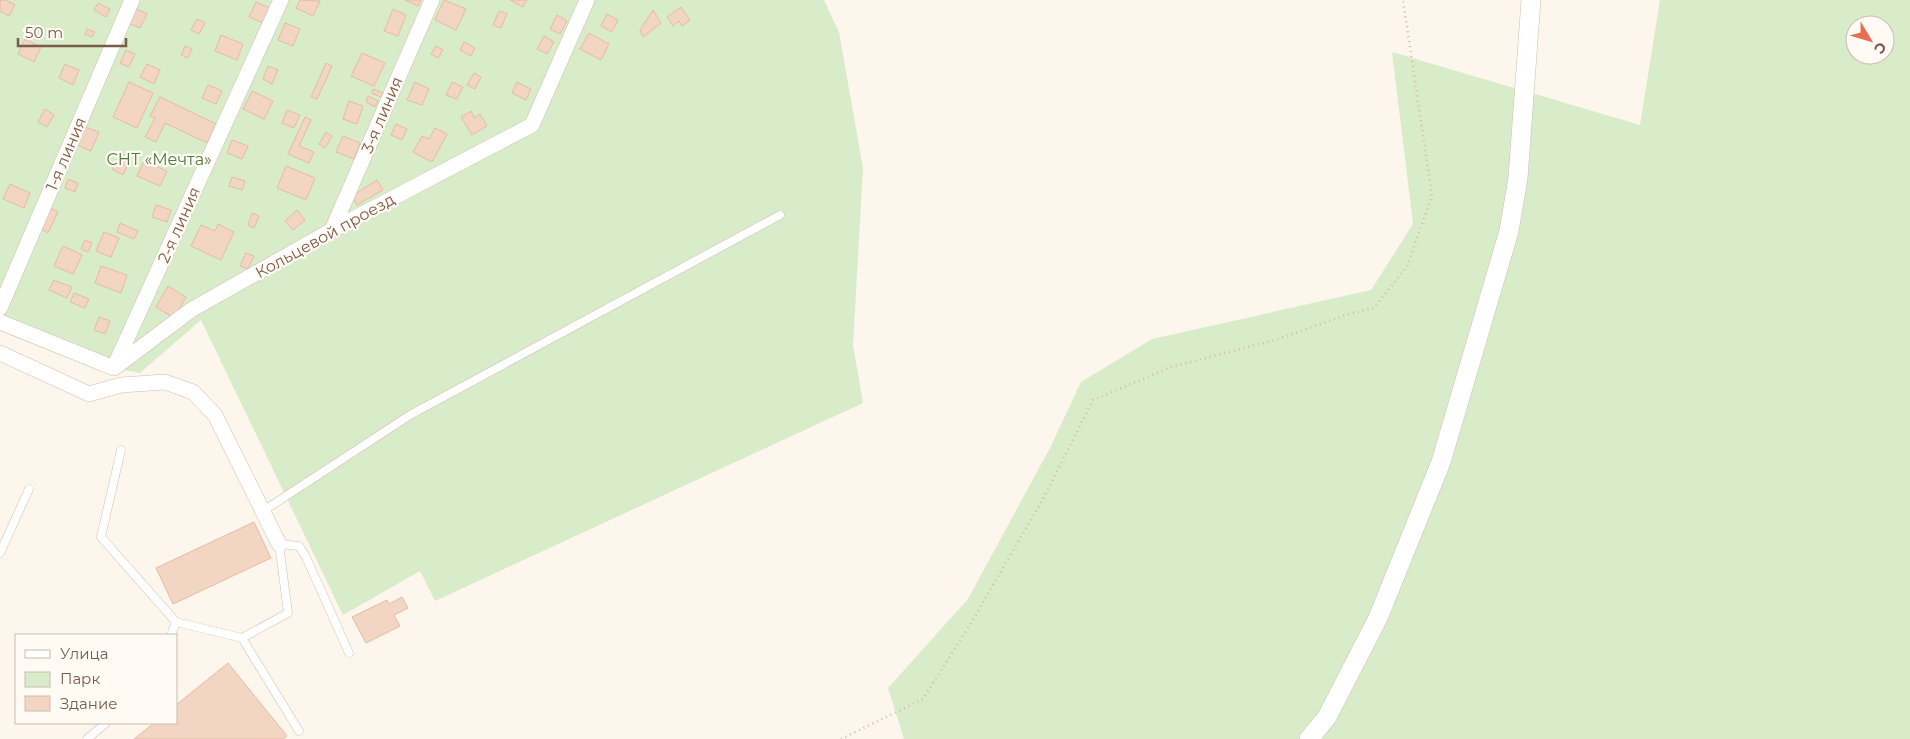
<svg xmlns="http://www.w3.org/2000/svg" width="1910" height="739" viewBox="0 0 1910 739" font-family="Montserrat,sans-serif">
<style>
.green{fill:#d8ecc9;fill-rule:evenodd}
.building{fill:#f3d5c3;stroke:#e6bba3}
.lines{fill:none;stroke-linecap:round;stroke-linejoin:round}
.service-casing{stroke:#d1beb0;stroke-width:9}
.minor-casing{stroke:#d1beb0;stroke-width:16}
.tertiary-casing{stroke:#d1beb0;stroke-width:20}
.path{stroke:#d9b8a5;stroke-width:2.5;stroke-dasharray:1 4;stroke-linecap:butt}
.service{stroke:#fff;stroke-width:8}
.minor{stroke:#fff;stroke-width:15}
.tertiary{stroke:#fff;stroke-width:19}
.labels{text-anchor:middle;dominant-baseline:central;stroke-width:4.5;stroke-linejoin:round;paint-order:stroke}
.street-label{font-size:16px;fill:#7a5c4d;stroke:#fffaf3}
.park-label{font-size:16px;fill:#537a41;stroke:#fffaf3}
</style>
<rect width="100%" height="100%" fill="#fdf6ec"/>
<path class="green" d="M0 0H824L839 32 863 168 853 345 863 403 435 601 420 571 343 615 201 320 140 373 114 368 0 322Z
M1660 0H1910V739H904L888 688 968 599 1051 446 1081 382 1152 339 1371 290 1413 224 1392 52 1640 125ZM1855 25H1885V55H1855Z"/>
<path class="building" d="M0 0H6L15 5 9 16 0 11Z
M300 0 320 1 313 16 296 8Z
M405 0H421L418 6Z
M444 0 466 9 456 30 435 20Z
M510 0H527L523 7Z
M256 2 270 8 263 23 249 17Z
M98 3 110 9 106 17 94 10Z
M681 7 690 20 682 26 679 21 673 26 667 17Z
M135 8 147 14 140 28 128 23Z
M393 9 406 15 398 36 384 31Z
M653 10 661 23 643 37 640 30Z
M499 11 507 14 501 28 493 25Z
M607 14 618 20 612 32 601 26Z
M557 15 567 21 560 34 550 29Z
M197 19 205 23 199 34 191 30Z
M285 23 300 29 293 46 278 40Z
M87 29 95 32 92 37 85 34Z
M589 33 609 44 601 60 580 49Z
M221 35 243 44 237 60 215 51Z
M544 36 554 42 547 54 537 49Z
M25 39 41 47 34 62 18 54Z
M464 42 475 48 471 56 460 50Z
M185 46 192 49 188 58 181 55Z
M436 46 443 50 438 58 431 54Z
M126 50 135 54 129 67 120 63Z
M362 53 385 63 374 86 351 76Z
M326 63 332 66 317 99 311 97Z
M65 64 79 70 73 85 59 78Z
M147 64 160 70 154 84 140 77Z
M268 66 278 70 272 84 263 79Z
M474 73 481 77 475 89 467 85Z
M129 82 153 93 137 128 113 117Z
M415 82 429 89 422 105 407 100Z
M452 82 463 87 457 99 446 95Z
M517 82 531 89 526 100 512 93Z
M208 85 222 91 216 104 202 98Z
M373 89 383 93 381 97 372 93Z
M252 91 273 101 264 119 243 109Z
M368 96 378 101 375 107 366 102Z
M160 97 216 124 207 143 165 123 156 142 145 137 155 118 150 116Z
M349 101 363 106 357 124 343 119Z
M45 109 54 115 47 127 38 122Z
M287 110 300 115 294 128 282 123Z
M471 111 474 118 480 114 487 126 472 135 461 117Z
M305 117 311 120 299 146 314 152 309 163 288 154Z
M396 124 407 129 402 140 391 135Z
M85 127 99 132 91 151 77 145Z
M435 128 447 134 432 162 413 152 422 136 429 139Z
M326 132 332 136 325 148 319 144Z
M343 136 360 143 354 159 336 152Z
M232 140 248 146 242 159 227 153Z
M120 153 131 158 123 175 112 169Z
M144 161 167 171 160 186 137 176Z
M286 166 315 178 306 200 277 188Z
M232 177 245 181 242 190 229 186Z
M68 179 78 183 75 192 65 188Z
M377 180 383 190 357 205 352 196Z
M10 184 30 193 24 208 3 199Z
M156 205 171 210 167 222 152 217Z
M49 207 58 212 48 233 39 228Z
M297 210 305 220 293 230 285 221Z
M252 213 259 216 254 228 248 225Z
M120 223 138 231 134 239 117 232Z
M218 224 234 232 221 260 191 246 201 225 215 231Z
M104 232 119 238 111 257 96 251Z
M85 240 92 243 88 252 81 249Z
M63 246 82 255 73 274 54 266Z
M246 253 254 256 248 269 240 266Z
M101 266 127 275 121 293 95 283Z
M54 280 72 287 67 298 49 290Z
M168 286 186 297 174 318 156 307Z
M74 293 89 299 85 308 70 302Z
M99 317 110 321 105 334 94 330Z
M254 522 271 558 173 604 156 568Z
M402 597 408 608 394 615 400 626 366 643 352 617 387 600 389 604Z
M228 663 287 736 283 739H134L154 723H176V705Z"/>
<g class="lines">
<defs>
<path id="service" d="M121 450 101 537 176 622
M263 511 410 415 780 215
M0 553 29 489
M171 635 176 622 242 638 288 613 279 544 299 546 306 557 349 653
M242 638 299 731
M87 739 106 723"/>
<path id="minor" d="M332 230 432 0
M0 308 132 0
M0 322 114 368 191 310 332 230 532 125 587 0
M0 353 89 394 121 385 165 382 193 392 215 415 279 544
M115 365 281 0"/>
<path id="tertiary" d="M1309 739 1327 717 1378 618 1441 462 1509 231 1518 178 1531 0"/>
</defs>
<use href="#service" class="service-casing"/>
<use href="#minor" class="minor-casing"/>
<use href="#tertiary" class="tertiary-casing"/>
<path class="path" d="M841 739 923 699 971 623 1043 499 1093 400 1171 367 1275 340 1349 314 1374 308 1407 266 1432 196 1403 0"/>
<use href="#service" class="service"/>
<use href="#minor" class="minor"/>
<use href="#tertiary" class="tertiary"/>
</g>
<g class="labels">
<g class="street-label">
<text transform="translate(382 115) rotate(-67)">3-я линия</text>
<text transform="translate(66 154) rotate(-67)">1-я линия</text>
<text transform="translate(179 225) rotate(-66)">2-я линия</text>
<text transform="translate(325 236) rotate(-29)">Кольцевой проезд</text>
</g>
<g class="park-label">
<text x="159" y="159">СНТ «Мечта»</text>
</g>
</g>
<rect x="15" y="634" width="162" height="90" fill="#fffaf3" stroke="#cabbb1"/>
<rect x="25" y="650" width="25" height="8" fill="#ffffff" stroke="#cabbb1"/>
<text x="60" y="659" font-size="15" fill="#7a5c4d">Улица</text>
<rect x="25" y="672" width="25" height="15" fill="#d8ecc9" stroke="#cabbb1"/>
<text x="60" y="684" font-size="15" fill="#7a5c4d">Парк</text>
<rect x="25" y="696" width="25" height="15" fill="#f3d5c3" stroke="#cabbb1"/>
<text x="60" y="709" font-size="15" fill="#7a5c4d">Здание</text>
<g transform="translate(1870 40) rotate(128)"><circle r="24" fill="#fffaf3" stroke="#cabbb1"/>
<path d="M0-4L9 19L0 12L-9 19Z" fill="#e76f51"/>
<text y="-8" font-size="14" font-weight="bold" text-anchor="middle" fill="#7a5c4d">С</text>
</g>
<path d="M18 38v8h108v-8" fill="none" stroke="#7a5c4d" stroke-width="2.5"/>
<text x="25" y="38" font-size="15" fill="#7a5c4d" stroke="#fffaf3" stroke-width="4" paint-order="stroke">50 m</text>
</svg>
